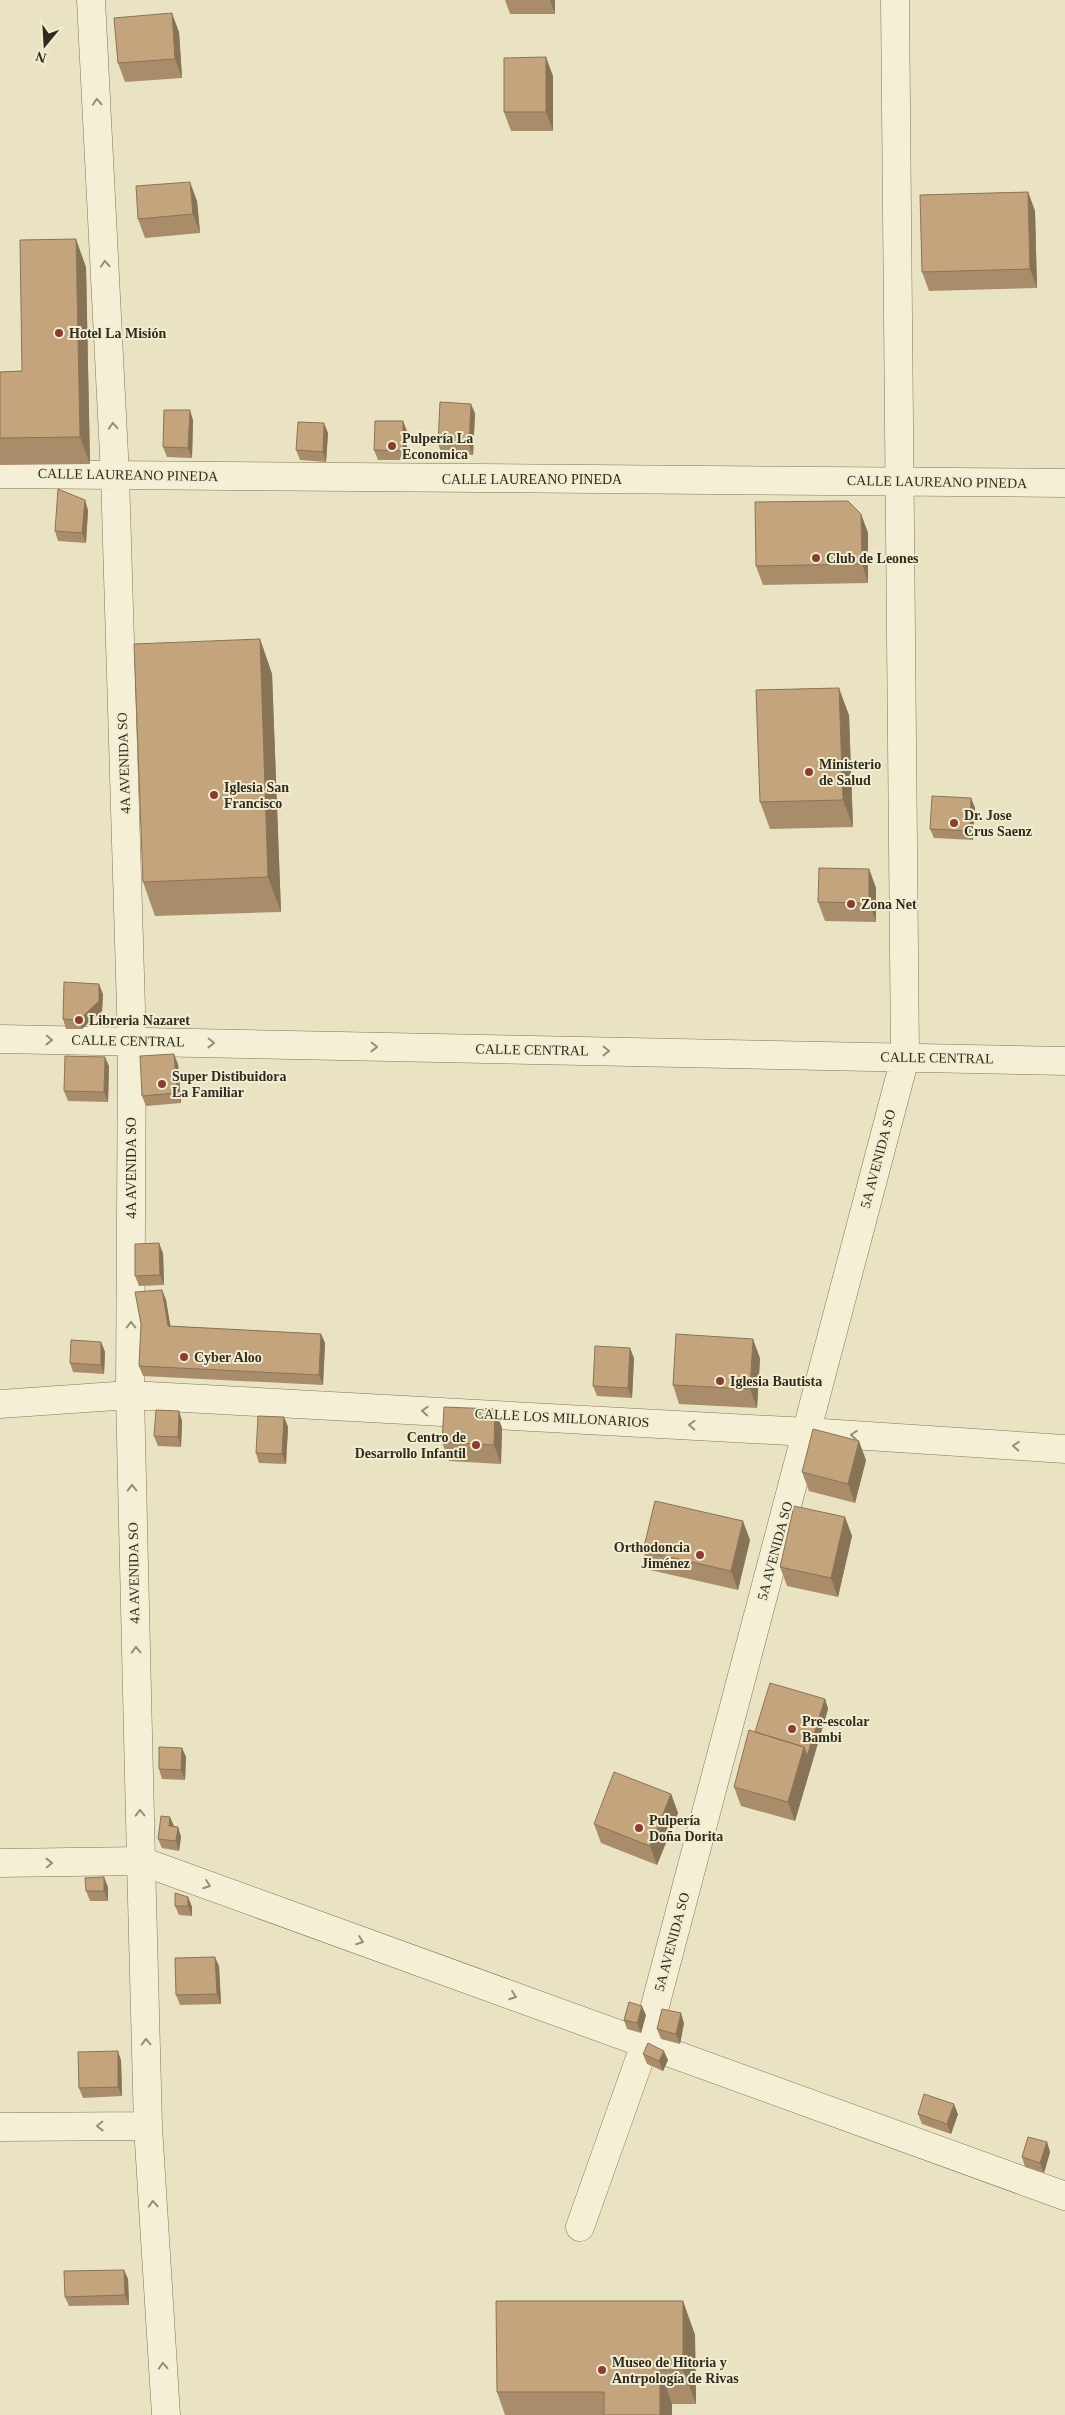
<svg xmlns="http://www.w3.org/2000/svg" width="1065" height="2415" viewBox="0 0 1065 2415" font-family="'Times New Roman',serif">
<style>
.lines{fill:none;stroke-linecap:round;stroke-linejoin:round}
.minor-casing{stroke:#81755c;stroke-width:29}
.tertiary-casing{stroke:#81755c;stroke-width:29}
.minor{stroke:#f5f0d5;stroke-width:28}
.tertiary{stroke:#f5f0d5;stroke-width:28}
.wall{fill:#a98d6b}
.shaded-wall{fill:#897357}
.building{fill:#c4a47c;stroke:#897357}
.oneway{stroke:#948e7a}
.poi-dot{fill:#8a3e32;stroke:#f1edd2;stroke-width:2}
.labels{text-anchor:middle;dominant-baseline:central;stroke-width:4;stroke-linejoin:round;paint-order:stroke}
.poi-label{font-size:14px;font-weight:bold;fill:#332b1e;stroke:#f1edd2;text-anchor:start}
.street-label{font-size:14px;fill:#332b1e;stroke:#f1edd2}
</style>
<rect width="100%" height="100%" fill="#e9e3c3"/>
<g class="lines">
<defs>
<path id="minor" d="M91 0 115 475 132 1042 130 1395 141 1861 148 2126 166 2415
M0 474 1065 483
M0 1039 1065 1061
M0 2127 148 2126
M580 2227 645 2044 905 1058 895 0"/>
<path id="tertiary" d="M0 1404 130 1395 807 1432 1065 1449
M0 1863 141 1861 1065 2196"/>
</defs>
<use href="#minor" class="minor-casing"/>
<use href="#tertiary" class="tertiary-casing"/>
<use href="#minor" class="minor"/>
<use href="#tertiary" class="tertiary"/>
</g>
<path class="wall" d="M505 0H555V14H510Z
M179 32 182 78 125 82 118 63Z
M553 76V131H511L504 112Z
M1028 192 1035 211 1037 288 929 291 922 272Z
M197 201 200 233 145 238 138 219Z
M86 267 90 464 0 465V372L22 371Z
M475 413 473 455 442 454 438 444Z
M193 420 192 458 167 457 163 447Z
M407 431V460H378L374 450Z
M328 433 326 462 300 460 296 450Z
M88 510 86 543 58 541 55 531Z
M861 514 868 533V583L763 585 756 566Z
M260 639 272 674 281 912 155 916 143 882Z
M849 715 853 827 770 829 760 802Z
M971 798 975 808 973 840 934 838 930 829Z
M869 869 876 888V922L825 921 818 902Z
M103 994 102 1011 82 1029H66L63 1019Z
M178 1064 181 1103 146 1106 142 1096Z
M109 1066 108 1102 68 1101 64 1091Z
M163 1253 164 1285 139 1286 135 1276Z
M162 1290 166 1300 170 1326 321 1334 325 1343 323 1385 143 1376 139 1366Z
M101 1342 105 1352 104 1374 73 1372 70 1363Z
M634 1358 632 1398 597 1396 593 1386Z
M760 1358 757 1408 679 1404 673 1385Z
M495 1409 502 1428 501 1464 449 1461 442 1442Z
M179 1411 182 1421 181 1447 158 1446 154 1436Z
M284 1417 288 1427 286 1464 259 1463 256 1453Z
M866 1460 855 1503 809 1491 802 1472Z
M845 1517 852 1536 838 1597 787 1586 780 1567Z
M750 1540 738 1590 650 1570 643 1551Z
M825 1699 828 1709 795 1821 741 1806 734 1787 755 1732Z
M182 1748 186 1757 185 1780 162 1779 159 1769Z
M671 1794 678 1813 657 1865 601 1843 594 1824Z
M174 1826 178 1827 181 1837 179 1851 162 1848 158 1839Z
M108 1887V1901H90L86 1891Z
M188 1897 192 1907V1916L179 1915 175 1906Z
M219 1966 221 2004 180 2005 176 1995Z
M646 2015 641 2033 627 2029 624 2020Z
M684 2023 680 2044 661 2039 657 2029Z
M643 2054 668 2060 663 2071 647 2064Z
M121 2060 122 2096 83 2098 79 2088Z
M918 2114H958L951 2134 922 2124Z
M1047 2142 1050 2152 1044 2173 1025 2167 1022 2157Z
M124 2270 128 2279 129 2305 69 2306 65 2297Z
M683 2301 695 2335 696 2404H672V2415H505L497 2392Z"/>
<path class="shaded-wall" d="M550 0H555V14Z
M172 13 179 32 182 78 175 59Z
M546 57 553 76V131L546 112Z
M190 182 197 201 200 233 193 214Z
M1028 192 1035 211 1037 288 1030 269Z
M76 239 86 267 90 464 80 437Z
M471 404 475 413 473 455 469 445Z
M190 410 193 420 192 458 188 448Z
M403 421 407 431V460L403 451Z
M324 423 328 433 326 462 323 452Z
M85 500 88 510 86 543 82 533Z
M861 514 868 533V583L862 564Z
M260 639 272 674 281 912 268 877Z
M839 688 849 715 853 827 843 800Z
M971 798 975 808 973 840 970 831Z
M869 869 876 888V922L869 903Z
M99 984 103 994 102 1011 82 1029 79 1020Z
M174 1054 178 1064 181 1103 177 1093Z
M105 1057 109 1066 108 1102 104 1092Z
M159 1243 163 1253 164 1285 160 1275Z
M162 1290 166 1300 172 1335 168 1326Z
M321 1334 325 1343 323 1385 319 1375Z
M753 1339 760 1358 757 1408 750 1389Z
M101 1342 105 1352 104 1374 101 1365Z
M630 1348 634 1358 632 1398 628 1388Z
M495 1409 502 1428 501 1464 494 1445Z
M179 1411 182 1421 181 1447 178 1437Z
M284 1417 288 1427 286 1464 282 1454Z
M859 1441 866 1460 855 1503 848 1484Z
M845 1517 852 1536 838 1597 831 1578Z
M743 1521 750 1540 738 1590 731 1571Z
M825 1699 828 1709 795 1821 788 1802 804 1747Z
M182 1748 186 1757 185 1780 181 1770Z
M671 1794 678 1813 657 1865 650 1846Z
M170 1817 174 1826H169Z
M178 1827 181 1837 179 1851 176 1841Z
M104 1877 108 1887V1901L104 1891Z
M188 1897 192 1907V1916L188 1906Z
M215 1957 219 1966 221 2004 217 1994Z
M642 2006 646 2015 641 2033 637 2023Z
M681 2013 684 2023 680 2044 676 2034Z
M118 2051 121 2060 122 2096 118 2087Z
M664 2051 668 2060 663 2071 659 2061Z
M954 2104 958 2114 951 2134 947 2124Z
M1047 2142 1050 2152 1044 2173 1040 2163Z
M124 2270 128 2279 129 2305 125 2295Z
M683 2301 695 2335 696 2404 683 2370Z
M660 2370 672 2404V2415H660Z"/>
<path class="building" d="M172 13 175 59 118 63 114 18Z
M546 57V112H504V58Z
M190 182 193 214 138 219 136 186Z
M1028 192 1030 269 922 272 920 195Z
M76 239 80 437 0 438V372L22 371 20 240Z
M440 402 471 404 469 445 438 444Z
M164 410H190L188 448 163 447Z
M375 421H403V451L374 450Z
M298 422 324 423 323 452 296 450Z
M58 489 85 500 82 533 55 531Z
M848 501 861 514 862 564 756 566 755 502Z
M260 639 268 877 143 882 134 644Z
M839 688 843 800 760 802 756 690Z
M932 796 971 798 970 831 930 829Z
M819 868 869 869V903L818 902Z
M64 982 99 984V1001L79 1020 63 1019Z
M174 1054 177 1093 142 1096 140 1056Z
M65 1056 105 1057 104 1092 64 1091Z
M159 1243 160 1275 135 1276V1244Z
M162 1290 168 1326 321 1334 319 1375 139 1366 141 1324 135 1292Z
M676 1334 753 1339 750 1389 673 1385Z
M71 1340 101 1342V1365L70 1363Z
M595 1346 630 1348 628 1388 593 1386Z
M444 1407 495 1409 494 1445 442 1442Z
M156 1410 179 1411 178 1437 154 1436Z
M258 1416 284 1417 282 1454 256 1453Z
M813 1429 859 1441 848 1484 802 1472Z
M655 1501 743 1521 731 1571 643 1551Z
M794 1506 845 1517 831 1578 780 1567Z
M770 1683 825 1699 807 1756 804 1747 755 1732Z
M749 1730 804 1747 788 1802 734 1787Z
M159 1747 182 1748 181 1770 159 1769Z
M614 1772 671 1794 650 1846 594 1824Z
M161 1816 170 1817 169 1826 178 1827 176 1841 158 1839Z
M104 1877V1891H86L85 1878Z
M175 1893 188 1897V1906H175Z
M215 1957 217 1994 176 1995 175 1958Z
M629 2002 642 2006 637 2023 624 2020Z
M662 2009 681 2013 676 2034 657 2029Z
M648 2043 664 2051 659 2061 643 2054Z
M118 2051V2087L79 2088 78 2052Z
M924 2094 954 2104 947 2124 918 2114Z
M1028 2137 1047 2142 1040 2163 1022 2157Z
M124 2270 125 2295 65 2297 64 2271Z
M496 2301H683V2370H660V2415H604V2392H497Z"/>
<defs><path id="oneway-chevron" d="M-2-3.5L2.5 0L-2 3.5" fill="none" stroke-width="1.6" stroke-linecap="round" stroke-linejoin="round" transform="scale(1.25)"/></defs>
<g class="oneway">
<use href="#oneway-chevron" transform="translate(97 102) rotate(-93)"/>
<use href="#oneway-chevron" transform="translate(105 264) rotate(-93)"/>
<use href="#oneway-chevron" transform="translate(113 426) rotate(-93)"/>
<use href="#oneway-chevron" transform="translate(49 1040) rotate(1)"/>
<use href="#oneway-chevron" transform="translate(211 1043) rotate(1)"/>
<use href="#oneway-chevron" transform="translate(374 1047) rotate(1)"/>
<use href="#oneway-chevron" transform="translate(606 1051) rotate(1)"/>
<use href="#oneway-chevron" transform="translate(131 1325) rotate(-90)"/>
<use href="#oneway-chevron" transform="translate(425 1411) rotate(-177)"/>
<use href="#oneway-chevron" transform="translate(692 1425) rotate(-177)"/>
<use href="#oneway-chevron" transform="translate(854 1435) rotate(-176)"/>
<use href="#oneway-chevron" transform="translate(1016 1446) rotate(-176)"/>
<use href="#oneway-chevron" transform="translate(132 1488) rotate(-91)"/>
<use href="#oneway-chevron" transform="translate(136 1650) rotate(-91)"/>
<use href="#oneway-chevron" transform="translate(140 1813) rotate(-91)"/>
<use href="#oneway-chevron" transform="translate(49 1863) rotate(-1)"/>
<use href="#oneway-chevron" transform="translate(207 1885) rotate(20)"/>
<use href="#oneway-chevron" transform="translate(360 1941) rotate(20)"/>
<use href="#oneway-chevron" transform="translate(513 1996) rotate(20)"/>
<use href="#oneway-chevron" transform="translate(146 2042) rotate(-92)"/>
<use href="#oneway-chevron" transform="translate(100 2126) rotate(179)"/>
<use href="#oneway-chevron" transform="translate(153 2204) rotate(-93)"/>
<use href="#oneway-chevron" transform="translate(163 2366) rotate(-93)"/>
</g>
<g class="poi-dot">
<circle cx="59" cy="333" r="5"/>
<circle cx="392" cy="446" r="5"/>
<circle cx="816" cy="558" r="5"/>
<circle cx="809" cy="772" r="5"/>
<circle cx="214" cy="795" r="5"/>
<circle cx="954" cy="823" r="5"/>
<circle cx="851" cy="904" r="5"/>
<circle cx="79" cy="1020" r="5"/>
<circle cx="162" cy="1084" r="5"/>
<circle cx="184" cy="1357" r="5"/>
<circle cx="720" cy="1381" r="5"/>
<circle cx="476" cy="1445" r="5"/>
<circle cx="700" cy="1555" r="5"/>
<circle cx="792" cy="1729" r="5"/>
<circle cx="639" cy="1828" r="5"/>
<circle cx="602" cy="2370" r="5"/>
</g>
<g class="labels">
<g class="poi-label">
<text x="69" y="333">Hotel La Misión</text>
<text x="402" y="438">Pulpería La<tspan x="402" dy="16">Economica</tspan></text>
<text x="826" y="558">Club de Leones</text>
<text x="819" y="764">Ministerio<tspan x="819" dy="16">de Salud</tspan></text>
<text x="224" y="787">Iglesia San<tspan x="224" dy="16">Francisco</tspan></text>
<text x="964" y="815">Dr. Jose<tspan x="964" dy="16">Crus Saenz</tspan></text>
<text x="861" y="904">Zona Net</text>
<text x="89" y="1020">Libreria Nazaret</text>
<text x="172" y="1076">Super Distibuidora<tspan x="172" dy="16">La Familiar</tspan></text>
<text x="194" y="1357">Cyber Aloo</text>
<text x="730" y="1381">Iglesia Bautista</text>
<text x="466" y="1437" text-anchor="end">Centro de<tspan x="466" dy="16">Desarrollo Infantil</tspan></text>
<text x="690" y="1547" text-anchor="end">Orthodoncia<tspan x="690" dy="16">Jiménez</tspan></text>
<text x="802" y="1721">Pre-escolar<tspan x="802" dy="16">Bambi</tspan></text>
<text x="649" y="1820">Pulpería<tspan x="649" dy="16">Doña Dorita</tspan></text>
<text x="612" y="2362">Museo de Hitoria y<tspan x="612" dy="16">Antrpología de Rivas</tspan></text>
</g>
<g class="street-label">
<text transform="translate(128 475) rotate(1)">CALLE LAUREANO PINEDA</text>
<text x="532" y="479">CALLE LAUREANO PINEDA</text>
<text transform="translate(937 482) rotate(1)">CALLE LAUREANO PINEDA</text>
<text transform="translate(124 763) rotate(-92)">4A AVENIDA SO</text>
<text transform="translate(128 1041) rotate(1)">CALLE CENTRAL</text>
<text transform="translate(532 1050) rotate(1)">CALLE CENTRAL</text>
<text transform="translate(937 1058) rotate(1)">CALLE CENTRAL</text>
<text transform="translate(878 1159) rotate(-75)">5A AVENIDA SO</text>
<text transform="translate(131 1168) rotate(-90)">4A AVENIDA SO</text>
<text transform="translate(562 1418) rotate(3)">CALLE LOS MILLONARIOS</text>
<text transform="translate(775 1551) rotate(-75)">5A AVENIDA SO</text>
<text transform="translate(134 1573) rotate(-91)">4A AVENIDA SO</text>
<text transform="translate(672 1942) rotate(-75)">5A AVENIDA SO</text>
</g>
</g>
<g transform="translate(45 45) rotate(198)" stroke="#f1edd2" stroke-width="4" paint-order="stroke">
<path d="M0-4L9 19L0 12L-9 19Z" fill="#332b1e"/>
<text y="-8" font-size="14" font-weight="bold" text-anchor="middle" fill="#332b1e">N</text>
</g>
</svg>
